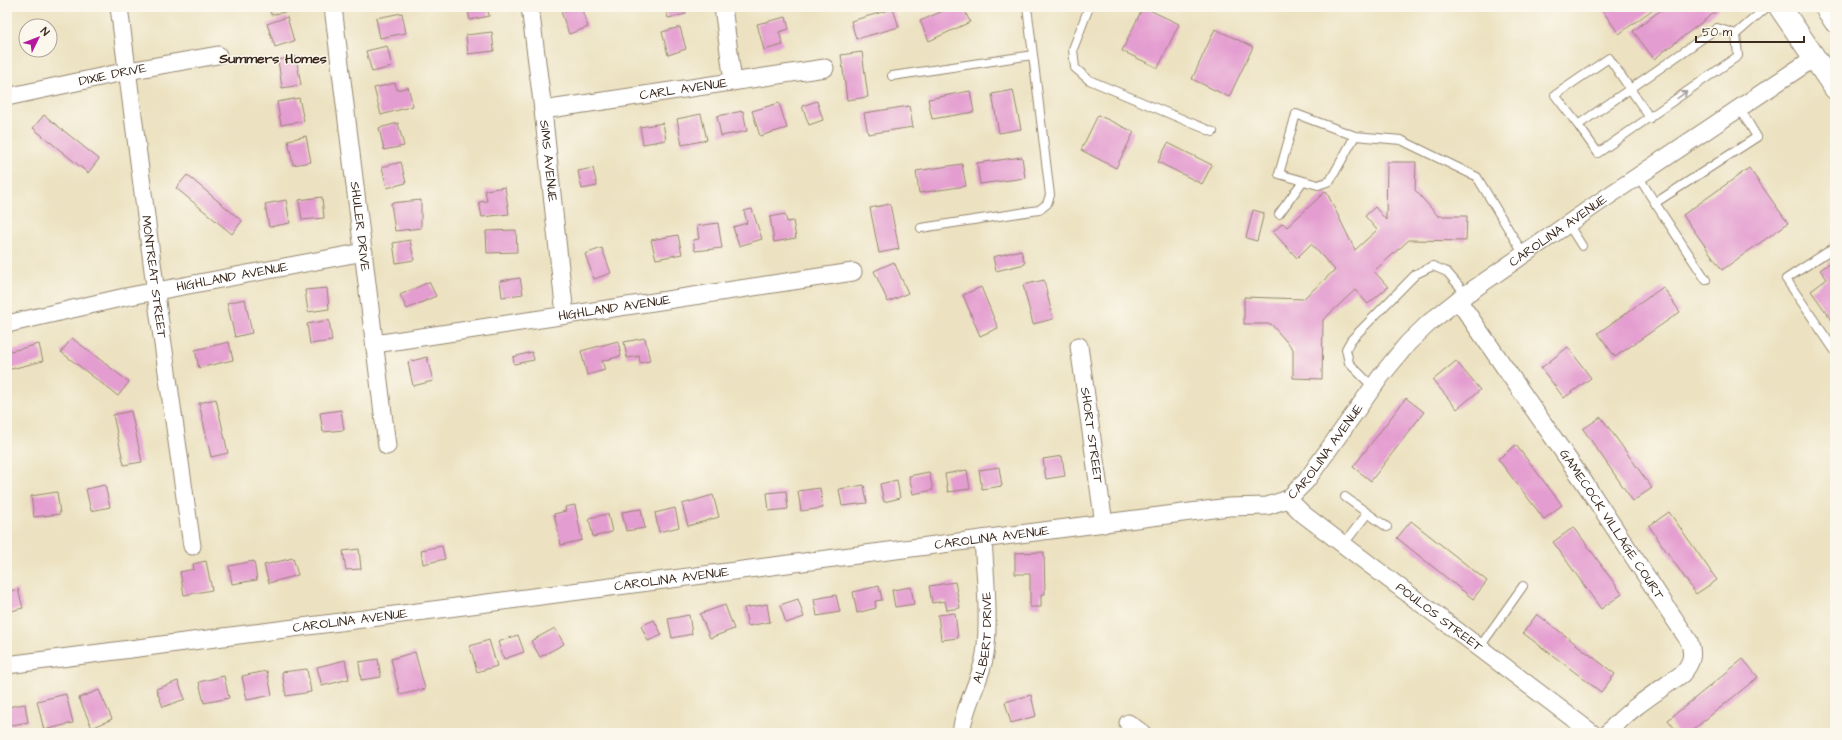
<svg xmlns="http://www.w3.org/2000/svg" width="1842" height="740" viewBox="0 0 1842 740" font-family="'Architects Daughter',sans-serif">
<style>
.building{fill:#e49dd0}
.lines{fill:none;stroke-linecap:round;stroke-linejoin:round}
.service-casing{stroke:#948670;stroke-width:10}
.minor-casing{stroke:#948670;stroke-width:19}
.secondary-casing{stroke:#948670;stroke-width:24}
.motorway-casing{stroke:#948670;stroke-width:24}
.service{stroke:#fff;stroke-width:8}
.minor{stroke:#fff;stroke-width:17}
.secondary{stroke:#fff;stroke-width:22}
.motorway{stroke:#fff;stroke-width:22}
.oneway{stroke:#a79f9a}
.labels{text-anchor:middle;dominant-baseline:central;stroke-width:3;stroke-linejoin:round;paint-order:stroke}
.street-label{font-size:13px;fill:#3b2a1e;stroke:#fbf7ec}
.neighbourhood-label{font-size:14px;font-weight:bold;fill:#3b2a1e;stroke:#fbf7ec}
</style>
<rect width="100%" height="100%" fill="#fbf7ec"/>
<filter id="ink" filterUnits="userSpaceOnUse"><feTurbulence type="fractalNoise" baseFrequency=".025" numOctaves="2"/><feDisplacementMap in="SourceGraphic" scale="8" xChannelSelector="R" yChannelSelector="G"/><feConvolveMatrix kernelMatrix="1 2 1 2 8 2 1 2 1" color-interpolation-filters="sRGB"/></filter>
<filter id="wash" filterUnits="userSpaceOnUse"><feTurbulence type="fractalNoise" baseFrequency=".012" numOctaves="4" result="noise"/><feDisplacementMap in="SourceGraphic" scale="16" xChannelSelector="R" yChannelSelector="G"/><feGaussianBlur stdDeviation="0.9" result="paint"/><feColorMatrix in="noise" values="0 0 0 0 0 0 0 0 0 0 0 0 0 0 0 0 0 1.4 0 .05"/><feComposite in="paint" operator="in"/></filter>
<g filter="url(#wash)">
<rect width="100%" height="100%" fill="#ece2c1"/>
<g id="blocks">
<path class="building" d="M270 7H288L289 11 271 15Z
M467 7H487L489 16 470 20Z
M574 7H581L588 27 569 34 561 12Z
M665 7H685L686 14 668 18Z
M952 7H963L970 22 929 41 920 21Z
M1143 7 1179 24 1158 68 1122 51Z
M1600 7H1656L1619 34Z
M1665 7H1718L1719 9 1654 59 1633 31Z
M893 9 899 27 856 39 851 21Z
M402 13 406 33 380 38 376 18Z
M287 17 294 41 275 47 267 24Z
M786 17 789 29 779 32 783 45 764 50 757 24Z
M680 27 686 49 668 55 662 32Z
M1215 29 1253 47 1229 97 1192 79Z
M492 32 494 51 468 54 466 35Z
M387 46 392 67 372 72 366 51Z
M862 52 868 97 847 100 841 55Z
M296 57 301 85 282 88 278 60Z
M395 83 397 90 408 87 413 106 381 115 374 88Z
M1013 90 1021 129 999 133 992 94Z
M970 91 974 112 932 119 928 99Z
M299 98 304 121 281 125 277 102Z
M817 101 823 120 809 125 802 106Z
M779 103 787 128 760 136 752 111Z
M909 106 913 127 868 134 864 113Z
M743 111 747 131 721 136 717 116Z
M701 114 707 140 682 145 677 119Z
M44 115 99 159 88 173 33 128Z
M1098 115 1134 132 1116 168 1081 150Z
M398 123 404 146 384 150 379 128Z
M663 123 666 140 643 144 640 127Z
M306 136 311 162 293 165 288 140Z
M1168 143 1212 165 1202 184 1158 162Z
M1022 157 1025 178 980 184 977 163Z
M401 162 406 183 387 188 382 167Z
M1387 162H1416L1415 190 1438 216H1467L1466 241 1409 240 1374 271 1388 287 1368 304 1355 290 1323 320 1322 379 1293 378V349L1271 324H1244V297L1303 299 1335 270 1311 244 1297 258 1273 232 1283 223 1287 227 1326 191 1355 250 1377 230 1365 216 1375 207 1386 220Z
M962 164 966 186 919 193 916 171Z
M593 168 597 186 582 189 578 171Z
M1749 168 1788 223 1722 270 1683 215Z
M187 175 242 221 232 234 176 188Z
M505 187 509 214 482 217 479 202 487 201 485 190Z
M322 197 324 218 302 220 299 200Z
M286 200 290 223 269 227 265 204Z
M421 200V228L395 231 391 203Z
M890 204 899 249 879 253 870 208Z
M752 209 762 239 739 246 733 227 747 223 744 211Z
M1253 210 1264 213 1257 241 1246 238Z
M785 214 787 222 793 221 796 238 774 242 770 217Z
M718 223 722 248 695 251 693 240 699 239 697 226Z
M516 230 517 252 487 253 486 231Z
M678 235 682 254 656 259 651 240Z
M410 240 414 260 396 263 393 243Z
M602 248 611 273 594 279 585 254Z
M1021 250 1025 264 996 271 993 257Z
M1835 259V325L1811 291 1827 279 1820 270Z
M894 262 908 293 888 302 874 271Z
M520 278 523 294 502 297 500 281Z
M1044 280 1053 319 1033 324 1023 285Z
M429 282 436 296 407 309 400 295Z
M981 287 998 328 980 336 963 295Z
M1663 287 1680 312 1615 357 1598 333Z
M327 288 329 309 308 312 305 290Z
M245 299 252 333 235 337 227 303Z
M329 320 332 341 310 344 307 324Z
M72 338 129 382 118 396 61 352Z
M645 338 650 361 640 363 639 356 627 358 624 342Z
M618 341 621 356 602 361 605 370 587 375 581 351Z
M229 342 233 360 199 368 195 350Z
M39 344 43 361 7 370V352Z
M1568 347 1591 378 1564 398 1541 368Z
M532 352 534 360 514 364 513 357Z
M427 357 433 381 413 386 408 362Z
M1456 361 1480 390 1457 409 1433 380Z
M1406 398 1424 412 1371 481 1353 467Z
M216 399 228 453 211 457 199 403Z
M341 410 344 430 323 432 320 413Z
M131 411 142 462 124 465 113 415Z
M1601 417 1652 488 1633 501 1583 429Z
M1516 445 1562 505 1544 519 1498 459Z
M1062 456 1065 476 1046 479 1043 459Z
M999 467 1002 486 982 489 979 470Z
M967 470 970 489 948 492 945 474Z
M929 472 933 490 913 494 909 476Z
M897 480 900 498 884 502 880 484Z
M105 485 110 507 91 511 86 489Z
M864 485 867 503 842 506 839 489Z
M820 488 823 508 801 511 798 491Z
M786 491 788 509 769 511 767 493Z
M57 492 60 514 34 517 31 496Z
M713 495 719 517 688 526 682 504Z
M575 505 582 540 561 545 554 514 566 511 565 507Z
M675 508 679 527 659 532 655 513Z
M641 509 645 528 626 531 622 512Z
M1669 512 1717 580 1696 594 1649 526Z
M608 514 612 532 593 537 589 518Z
M1411 521 1487 581 1473 599 1397 538Z
M1574 527 1622 594 1601 609 1553 542Z
M442 546 445 559 423 564 421 550Z
M359 549 361 569 346 570 343 551Z
M1044 552 1045 594H1041V607H1030V574H1015V553Z
M293 558 298 575 269 583 264 565Z
M206 561 212 590 184 595 180 572 194 569 193 564Z
M254 561 257 580 232 584 229 566Z
M955 582 960 608 947 610 945 601 932 603 929 586Z
M879 586 882 600 875 601 876 608 857 613 853 592Z
M911 587 914 604 895 607 892 590Z
M18 589 23 608 7 612V592Z
M836 595 840 612 817 616 814 599Z
M798 599 804 617 786 623 780 605Z
M767 604 770 622 748 626 744 608Z
M725 605 734 629 710 638 700 614Z
M955 613 958 638 941 640 938 615Z
M1537 614 1615 674 1601 692 1523 633Z
M689 615 692 634 672 638 668 619Z
M654 620 662 635 648 641 641 626Z
M555 628 564 644 540 657 531 641Z
M518 635 524 652 504 659 498 642Z
M489 640 497 666 477 672 470 646Z
M415 652 425 689 400 695 391 659Z
M378 659 381 677 361 680 359 662Z
M1743 659 1758 677 1689 733H1678L1668 720Z
M345 660 349 679 322 686 317 667Z
M307 669 311 692 286 696 282 672Z
M267 671 272 695 247 700 242 676Z
M224 676 229 698 204 703 199 682Z
M178 681 185 699 163 707 156 689Z
M99 690 112 719 92 728 79 698Z
M66 694 73 723 44 730 37 701Z
M1031 695 1036 716 1011 723 1005 702Z
M25 704 28 722 7 726V707Z"/>
</g>
</g>
<g filter="url(#ink)">
<use href="#blocks" fill-opacity="0" stroke="#948670" stroke-width="1"/>
<g class="lines">
<defs>
<path id="service" d="M1089 7 1073 49 1075 68 1089 80 1213 132
M1736 34 1767 7
M892 76 1033 55 1027 7
M1578 125 1598 153 1738 56 1736 34 1717 28C1671 61 1624 93 1578 125L1555 95 1609 58 1650 118
M1355 136 1330 181 1318 185 1279 174 1296 114 1355 136 1401 140 1477 177 1524 255
M1638 176 1655 203 1757 137 1739 107
M1655 203 1706 280
M1279 214 1303 181
M1568 224 1582 246
M921 228 1039 210 1047 204 1050 195 1033 55
M1835 247 1786 279 1835 351
M1373 387 1349 363 1346 349 1351 340 1416 274 1433 266 1447 272 1466 294
M1345 497 1387 527
M1343 545 1367 514
M1479 648 1523 586"/>
<g id="minor">
<path id="s1" d="M119 7 158 309 192 546"/>
<path id="s2" d="M333 7 387 446"/>
<path id="s3" d="M530 7 543 110 565 315"/>
<path d="M723 7 733 82"/>
<path id="s4" d="M7 97 128 71 218 55"/>
<path id="s5" d="M543 110 825 68"/>
<path id="s6" d="M1458 300 1584 482 1689 641C1694 654 1692 663 1682 674 1657 692 1628 709 1608 733"/>
<path id="s7" d="M7 324 125 297 364 252"/>
<path id="s8" d="M375 344 853 272"/>
<path id="s9" d="M1079 346 1104 524"/>
<path id="s10" d="M1288 499 1303 514 1592 733"/>
<path id="s11" d="M7 665 1229 507 1267 506 1288 499 1306 481 1381 376 1408 343 1430 322 1458 300 1601 201 1814 58"/>
<path d="M1128 723 1142 733"/>
<path id="s12" d="M961 733C964 705 981 681 985 654 990 620 985 574 983 539"/>
</g>
<path id="secondary" d="M1780 7 1835 88"/>
<path id="motorway" d="M1826 7 1835 21"/>
</defs>
<use href="#service" class="service-casing"/>
<use href="#minor" class="minor-casing"/>
<use href="#secondary" class="secondary-casing"/>
<use href="#motorway" class="motorway-casing"/>
<use href="#service" class="service"/>
<use href="#minor" class="minor"/>
<use href="#secondary" class="secondary"/>
<use href="#motorway" class="motorway"/>
</g>
<defs><path id="oneway-shaft" d="M-6 0H5M1.5-3L5.5 0L1.5 3" fill="none" stroke-width="1.6" stroke-linecap="round" stroke-linejoin="round"/></defs>
<use class="oneway" href="#oneway-shaft" transform="translate(1682 95) rotate(-35)"/>
</g>
<g class="labels">
<g class="street-label">
<text stroke="none"><textPath href="#s4" startOffset="108">DIXIE DRIVE</textPath></text>
<text stroke="none"><textPath href="#s5" startOffset="142">CARL AVENUE</textPath></text>
<text stroke="none"><textPath href="#s3" startOffset="155">SIMS AVENUE</textPath></text>
<text stroke="none"><textPath href="#s2" startOffset="221">SHULER DRIVE</textPath></text>
<text stroke="none"><textPath href="#s11" startOffset="1677">CAROLINA AVENUE</textPath></text>
<text stroke="none"><textPath href="#s1" startOffset="272">MONTREAT STREET</textPath></text>
<text stroke="none"><textPath href="#s7" startOffset="230">HIGHLAND AVENUE</textPath></text>
<text stroke="none"><textPath href="#s8" startOffset="242">HIGHLAND AVENUE</textPath></text>
<text stroke="none"><textPath href="#s9" startOffset="90">SHORT STREET</textPath></text>
<text stroke="none"><textPath href="#s11" startOffset="1353">CAROLINA AVENUE</textPath></text>
<text stroke="none"><textPath href="#s6" startOffset="272">GAMECOCK VILLAGE COURT</textPath></text>
<text stroke="none"><textPath href="#s11" startOffset="993">CAROLINA AVENUE</textPath></text>
<text stroke="none"><textPath href="#s11" startOffset="670">CAROLINA AVENUE</textPath></text>
<text stroke="none"><textPath href="#s10" startOffset="192">POULOS STREET</textPath></text>
<text stroke="none"><textPath href="#s11" startOffset="346">CAROLINA AVENUE</textPath></text>
<text stroke="none"><textPath href="#s12" startOffset="99">ALBERT DRIVE</textPath></text>
</g>
<g class="neighbourhood-label">
<text x="273" y="59">Summers Homes</text>
</g>
</g>
<rect width="1842" height="740" fill="none" stroke="#fbf7ec" stroke-width="24"/>
<g transform="translate(38 38) rotate(47)"><circle r="19" fill="#fbf7ec" stroke="#aea59a"/>
<path d="M0-3L7 15L0 10L-7 15Z" fill="#b5179e"/>
<text y="-6" font-size="11" font-weight="bold" text-anchor="middle" fill="#3b2a1e">N</text>
</g>
<path d="M1696 36v6h108v-6" fill="none" stroke="#3b2a1e" stroke-width="2"/>
<text x="1702" y="36" font-size="12" fill="#3b2a1e" stroke="#fbf7ec" stroke-width="3" paint-order="stroke">50 m</text>
</svg>
